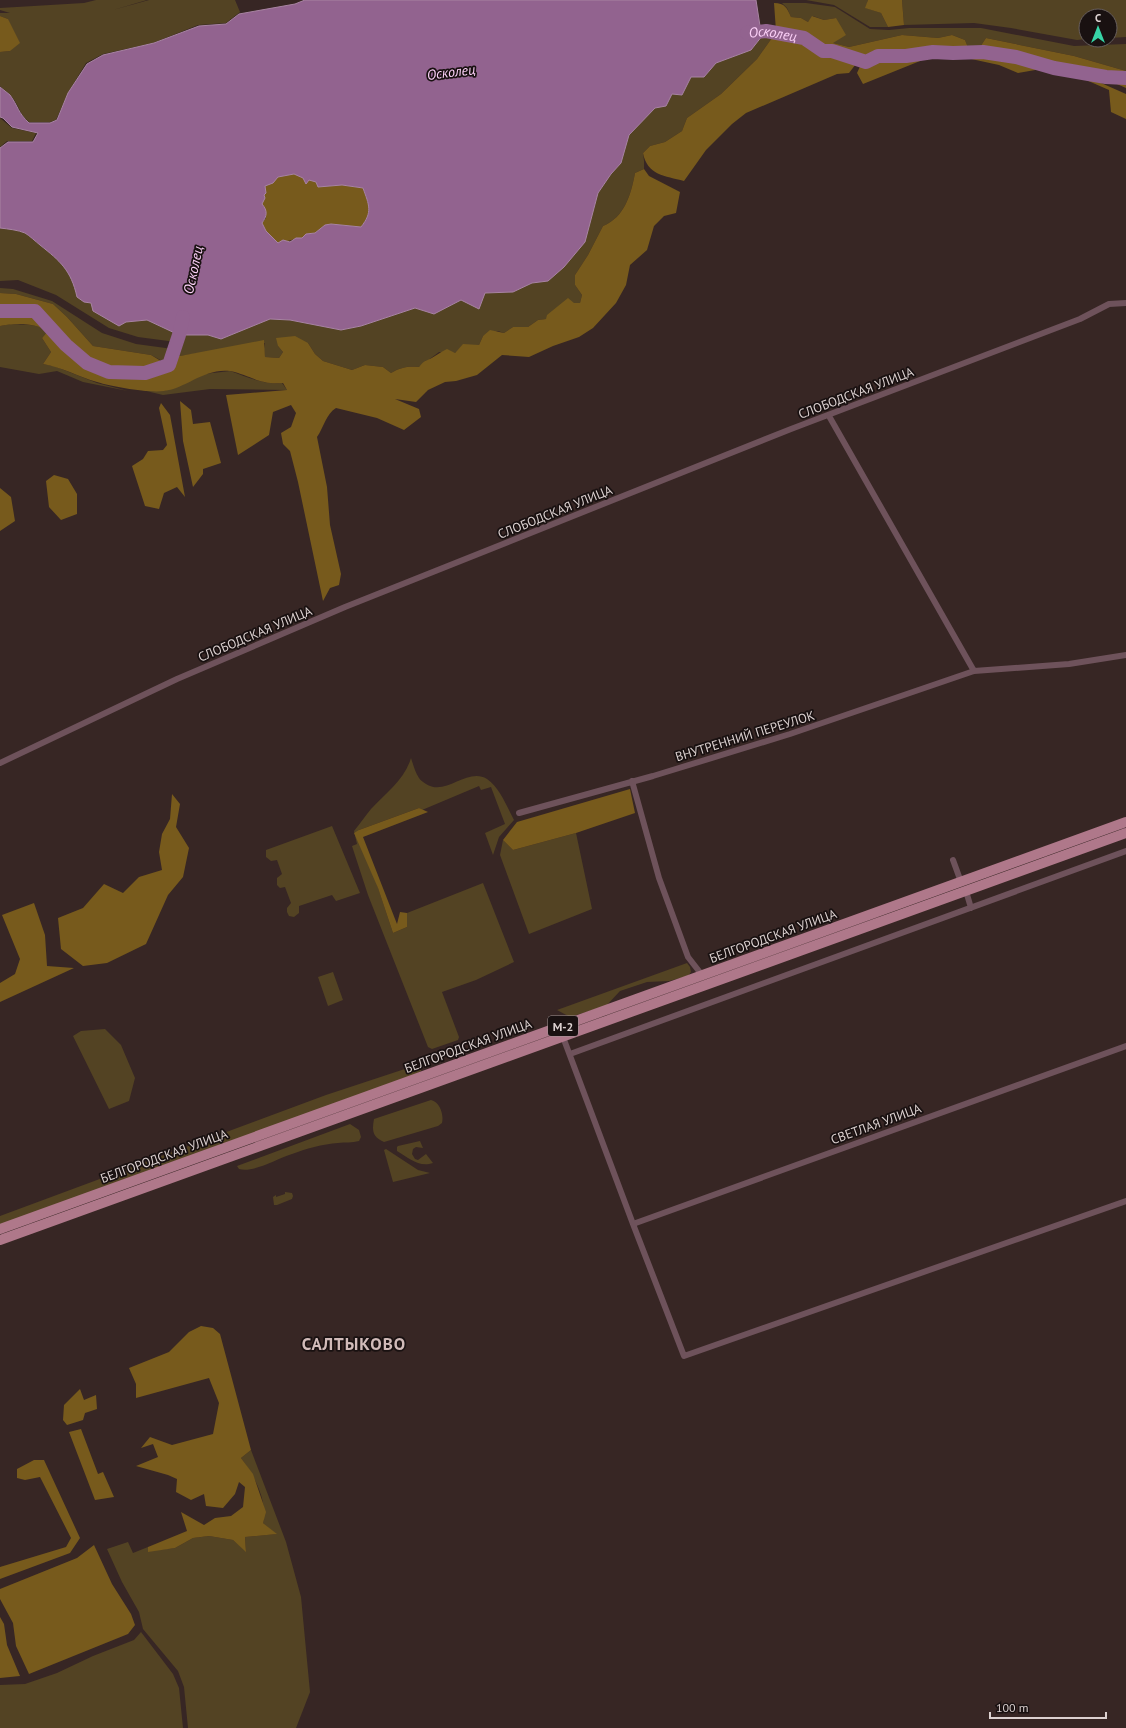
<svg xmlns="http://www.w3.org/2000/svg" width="1126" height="1728" viewBox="0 0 1126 1728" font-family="'PT Sans',sans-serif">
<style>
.green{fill:#534323}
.forest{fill:#775a1c}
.water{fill:#92638f;stroke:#a884a2;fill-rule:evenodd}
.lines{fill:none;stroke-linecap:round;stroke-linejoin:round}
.river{stroke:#92638f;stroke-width:14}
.minor{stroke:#6e525b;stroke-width:6}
.primary{stroke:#af788a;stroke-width:10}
.labels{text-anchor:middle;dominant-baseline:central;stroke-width:3.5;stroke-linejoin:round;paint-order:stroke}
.shield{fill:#191111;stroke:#a29797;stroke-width:1}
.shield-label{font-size:12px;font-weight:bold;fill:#dcd1d0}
.street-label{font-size:13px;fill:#dcd1d0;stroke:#191111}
.water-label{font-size:14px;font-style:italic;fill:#fcd1f8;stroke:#191111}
.district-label{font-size:17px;font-weight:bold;letter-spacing:1px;fill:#d1bbb9;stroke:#191111}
</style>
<rect width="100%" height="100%" fill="#372624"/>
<path class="green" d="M96 0H147L113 10 149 0H235L240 12 226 23 198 25 153 43 103 54 86 63 68 93 56 120 50 122H29C21 115 21 112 16 103 12 95 6 92 0 86V52L10 51 8 19 0 16V13H10L0 10V8L84 3Z
M806 0H868L866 8 881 13 888 27H870L834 5Z
M902 0H1126V37L1110 38V16H1086V39L1077 40 1011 28 974 23 904 25Z
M782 3H806L835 7 870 29 889 30 909 28H981L1074 46 1126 44V71L1074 56 986 38 978 50H969L965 40 952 35 938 38 902 35 849 47 833 43 836 18 824 20 813 16 808 22 801 18 791 17 787 8Z
M764 33 774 35 757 59 721 94 687 118 682 131 665 142 650 146 643 153 644 161V169L635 173C631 194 625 217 603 226L588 255 575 275V285L582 295 580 303H574L546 319 538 320 528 327H513L504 333 498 331 483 336 479 345H463L455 353 439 352 419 367C408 366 401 367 391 373L383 367 365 365 352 370 323 361 315 354 308 343 278 346 283 352 279 358 265 357 264 349 265 343 180 356 174 354 180 335H208L221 339 270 319 290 320 341 330 361 326 415 308 434 314 461 300 485 293 513 292 532 283 548 281 594 209 598 193 611 174 621 163 629 135 655 107 666 106 672 94 682 95 691 77H704L716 63 751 50Z
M0 118 12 128 36 133 32 141H7L0 147Z
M0 228C8 229 18 230 25 233 30 236 35 241 40 245 60 261 71 270 77 297L91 303 126 322 147 320 178 335 176 342 138 337 109 328 56 295 18 280 0 281Z
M0 288 13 289 52 301 102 333 136 344 173 349 168 364 151 355 93 346 67 317 53 304 16 294 0 293Z
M11 324C23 325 38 323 47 332L42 338 51 352 43 364 54 366 97 383 128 391 83 382 57 371 39 374 0 367V326Z
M230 371C247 377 264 385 282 383L287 390 210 389 163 395 142 390 164 391 204 374Z
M411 758C413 764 415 772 419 778 420 780 423 782 426 784 446 797 467 767 487 779 500 788 507 807 514 820L499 837 493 855 485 833 505 824 491 787 481 790 479 786 422 810 419 808 359 830 393 933 407 927V913L483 883 514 962 476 980 442 992 459 1037 458 1040 432 1049 428 1047 368 895 352 846 357 844 354 831C360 824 365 816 371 809 386 793 405 779 411 758Z
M332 826 360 893 336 901 332 895 299 906V913L294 917 289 916 287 912V908L291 903 285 887 280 888 277 885V878L282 874 277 860 271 861 266 857V850Z
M576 833 592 909 529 934 500 855 503 840 513 850Z
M687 963 690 967 691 972 688 976 669 981 647 982 620 991 606 1006 570 1017 557 1010Z
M333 972 343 1000 328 1006 318 977Z
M105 1029 121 1045 135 1078 129 1101 109 1109 73 1036 81 1031Z
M423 1063 421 1071 416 1074 0 1226V1216L326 1095Z
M431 1100C440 1102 444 1115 442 1123L438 1126 384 1142C372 1137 372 1130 374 1119Z
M350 1124 359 1130 361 1137 359 1141C352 1143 345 1142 338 1143 323 1144 305 1149 292 1154 276 1159 254 1173 239 1169L237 1166Z
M420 1141 423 1148 416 1147 413 1149 412 1154 415 1159 418 1160 426 1154 433 1163C419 1168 409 1158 397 1151V1147L398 1146Z
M386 1149 418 1170 430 1173 393 1182 384 1150Z
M285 1192 292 1193 293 1196 292 1199 277 1205H274L273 1197 276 1195V1197L285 1194Z
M251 1450 286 1542 301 1597 310 1692 296 1728H188L184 1687 178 1671 143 1629 139 1612 122 1582 107 1549 128 1542 133 1553 148 1547V1551L175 1548 193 1538 209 1536 233 1540 246 1551 245 1537 276 1534 263 1523C268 1501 254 1475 241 1458Z
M141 1632 173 1674 179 1688 183 1728H0V1685L25 1684 57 1673 93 1656 134 1640Z"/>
<path class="forest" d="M868 0H902L904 25 888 27 881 13 865 8Z
M774 3C785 3 787 8 791 17L801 18 808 22 812 16 824 20 836 18 846 35 833 43 849 47 902 35 938 38 952 35 965 40 969 50H933L907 54 877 53 869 59 863 60 836 49 821 47 805 37 776 31Z
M0 16 8 19 20 43 10 51 0 52Z
M774 35 803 40 821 53 832 52 859 60 849 73 837 74 746 113 732 124 706 150 684 181C665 176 647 175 643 153L650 146 665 142 682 131 687 118 721 94 757 59Z
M986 38 1074 56 1126 71V88L1087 71 1056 65 1019 54 990 49 978 50Z
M933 54 953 56 983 54 1014 59 1053 70 1083 75 1126 94V119L1111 112 1109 90 1070 73 1041 69 1018 73 999 65 962 57 925 59 863 84 857 73 863 60 894 58 904 59Z
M644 169 649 176 680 192 676 213 664 216 654 226 647 250 630 265 626 285 616 303 593 328 579 337 553 346 529 357 502 355 477 375 456 381 445 382 428 390 416 402 395 399 419 409 421 417 404 430 377 418 336 408C326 414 324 427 317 437L327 487 330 525 341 574 339 585 330 588 323 601 298 482 290 451 283 444 281 433 291 427 296 413 291 405 273 412 269 435 238 455 226 395 287 390 283 383C259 385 250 375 230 371 204 368 187 388 164 391 148 393 113 387 97 382 79 377 62 367 43 364L51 352 42 338 47 332C37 322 14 323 0 326V312H35L65 345 87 363 109 372 145 374 170 366 177 354 180 356 264 340 265 357 279 358 283 352 278 346 276 338 295 336 308 343 315 354 323 361 352 370 365 365 383 367 391 373C401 367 408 366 419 367 425 359 428 361 435 356 439 354 442 351 447 349L455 353 463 344 479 345 483 336 490 330 504 333 513 327H528L538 320 546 319 547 315 568 298 574 303H580L582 295 575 285V275L588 255 603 226C625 217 631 194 635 173Z
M294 174 316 182 318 187 342 185 363 188C369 205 373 212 361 227L331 224 325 225 315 233 306 234 302 238C295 238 287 242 278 243L266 231 262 223 266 218 262 204 265 186 277 177Z
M0 293 16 294 53 304 67 317 93 346 151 355 166 364 144 371 109 369 89 359 66 341 36 308 0 309Z
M180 401 191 410 193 424 210 422 221 463 203 469V474L193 487 183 441Z
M161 403 170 415 185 497 177 487 164 493 159 509 145 506 132 466 143 459 148 451 163 450 167 445 159 408Z
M54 475 68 479 77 494V514L61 520 49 507 46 481Z
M0 488 11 497 15 521 0 531Z
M630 789 635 813 576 833 513 850 503 840 517 822Z
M172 794 180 804 176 827 189 848 183 877 168 895 146 944 107 963 83 966 61 949 58 918 83 908 104 884 123 893 139 877 162 870 159 852 162 834 170 819Z
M419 808 428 812 363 837 397 924 400 912 407 913V927L393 933 378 888 354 833 359 830Z
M34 903 45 935 47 966 74 968 0 1002V983L15 974 20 959 2 915Z
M201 1326 213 1328 220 1334 251 1450 241 1458 253 1474 266 1512 263 1523 277 1534 245 1537 246 1552 233 1540 209 1536 193 1538 175 1548 148 1552V1547L187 1531 181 1512 204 1525 215 1518 231 1516 243 1507 245 1487 239 1482 235 1494 223 1508 206 1506 204 1494 191 1500 176 1492 177 1479 168 1475 136 1466 158 1457 153 1444 141 1448 150 1437 172 1445 213 1434 219 1403 209 1378 136 1398V1384L129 1368 169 1352 189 1332Z
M80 1389 84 1400 96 1395 97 1409 85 1413 83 1420 67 1425 63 1420 64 1405Z
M81 1429 98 1474 103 1472 114 1497 95 1500 69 1432Z
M34 1460H44L80 1538 70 1553 0 1579V1567L66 1547 71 1538 40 1477 25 1480 17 1478V1469Z
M94 1545 112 1584 131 1614 135 1625 128 1634 29 1674 16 1646 13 1623 0 1599V1589L77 1558Z
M0 1617 4 1624 7 1645 20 1676 0 1678Z"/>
<path class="water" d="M305 0H756L760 26 766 31 751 50 716 63 704 77H691L682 95 672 94 666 106 655 108 629 135 621 163 611 174 598 193 585 242 564 267 548 281 532 283 513 292 485 293 479 309 461 300 434 314 415 308 361 326 341 330 290 320 270 319 221 339 208 335H179L147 320 126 322 119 326 93 311 91 303 84 302 77 297C71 270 60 261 40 245 35 241 30 236 25 233 18 230 8 229 0 228V148L8 142H33L38 133 12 127 3 118 0 117V87C3 90 7 92 10 95 18 106 18 113 29 123H50L57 120 68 93 87 64 103 55 154 43 199 26 226 24 239 14 295 4ZM294 174 303 178 306 184 309 180 316 182 318 187 342 185 363 188C369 205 373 212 361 227L331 224 325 225 315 233 306 234 302 238H296L290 242 283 240 278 243 266 231 262 223C267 216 268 211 262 204L265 198 264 195 266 193 265 186 273 183 278 177Z"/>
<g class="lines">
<g class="river">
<path id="s1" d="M747 33 766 31 804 38 823 51H832L866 62 878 56H906L933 52 953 53 983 52 1016 57 1054 68 1106 77 1126 78"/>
<path d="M0 311H35L66 345 87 363 109 372 145 373 169 365 179 335 183 317"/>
</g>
<path class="minor" d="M829 416 974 671
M0 763 177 679 345 607 791 429 1080 319 1109 304 1126 303
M632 781 659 878 688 957 702 975
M519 813 653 776 790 734 974 671 1069 664 1126 655
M953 860 961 882
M966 891 971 908
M563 1037 633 1224 684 1356 1126 1201
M570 1054 1126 851
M633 1224 1126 1046"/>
<path class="primary" d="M0 1229 1126 822
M0 1240 1126 833"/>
</g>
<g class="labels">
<rect class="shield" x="548" y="1016" width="30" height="20" rx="3"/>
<g class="shield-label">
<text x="563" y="1026">М-2</text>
</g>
<g class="street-label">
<text transform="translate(856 393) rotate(-21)">СЛОБОДСКАЯ УЛИЦА</text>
<text transform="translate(555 512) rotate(-22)">СЛОБОДСКАЯ УЛИЦА</text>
<text transform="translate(255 634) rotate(-23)">СЛОБОДСКАЯ УЛИЦА</text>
<text transform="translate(745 736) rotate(-17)">ВНУТРЕННИЙ ПЕРЕУЛОК</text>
<text transform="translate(773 936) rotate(-20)">БЕЛГОРОДСКАЯ УЛИЦА</text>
<text transform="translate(468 1046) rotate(-20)">БЕЛГОРОДСКАЯ УЛИЦА</text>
<text transform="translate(876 1124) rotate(-20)">СВЕТЛАЯ УЛИЦА</text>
<text transform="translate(164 1156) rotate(-20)">БЕЛГОРОДСКАЯ УЛИЦА</text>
</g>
<g class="water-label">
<text stroke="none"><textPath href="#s1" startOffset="26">Осколец</textPath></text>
<text transform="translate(451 72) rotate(-7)">Осколец</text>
<text transform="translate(193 270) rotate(-78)">Осколец</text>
</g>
<g class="district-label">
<text x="354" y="1344">САЛТЫКОВО</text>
</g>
</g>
<g transform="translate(1098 28)"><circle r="19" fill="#191111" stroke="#675e5d"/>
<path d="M0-3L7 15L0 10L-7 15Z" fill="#37d4a6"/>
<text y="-6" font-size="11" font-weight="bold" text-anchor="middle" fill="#dcd1d0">С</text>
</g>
<path d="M990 1712v6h116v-6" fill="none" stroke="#dcd1d0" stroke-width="2"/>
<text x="996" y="1712" font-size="12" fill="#dcd1d0" stroke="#191111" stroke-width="3" paint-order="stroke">100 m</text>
</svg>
